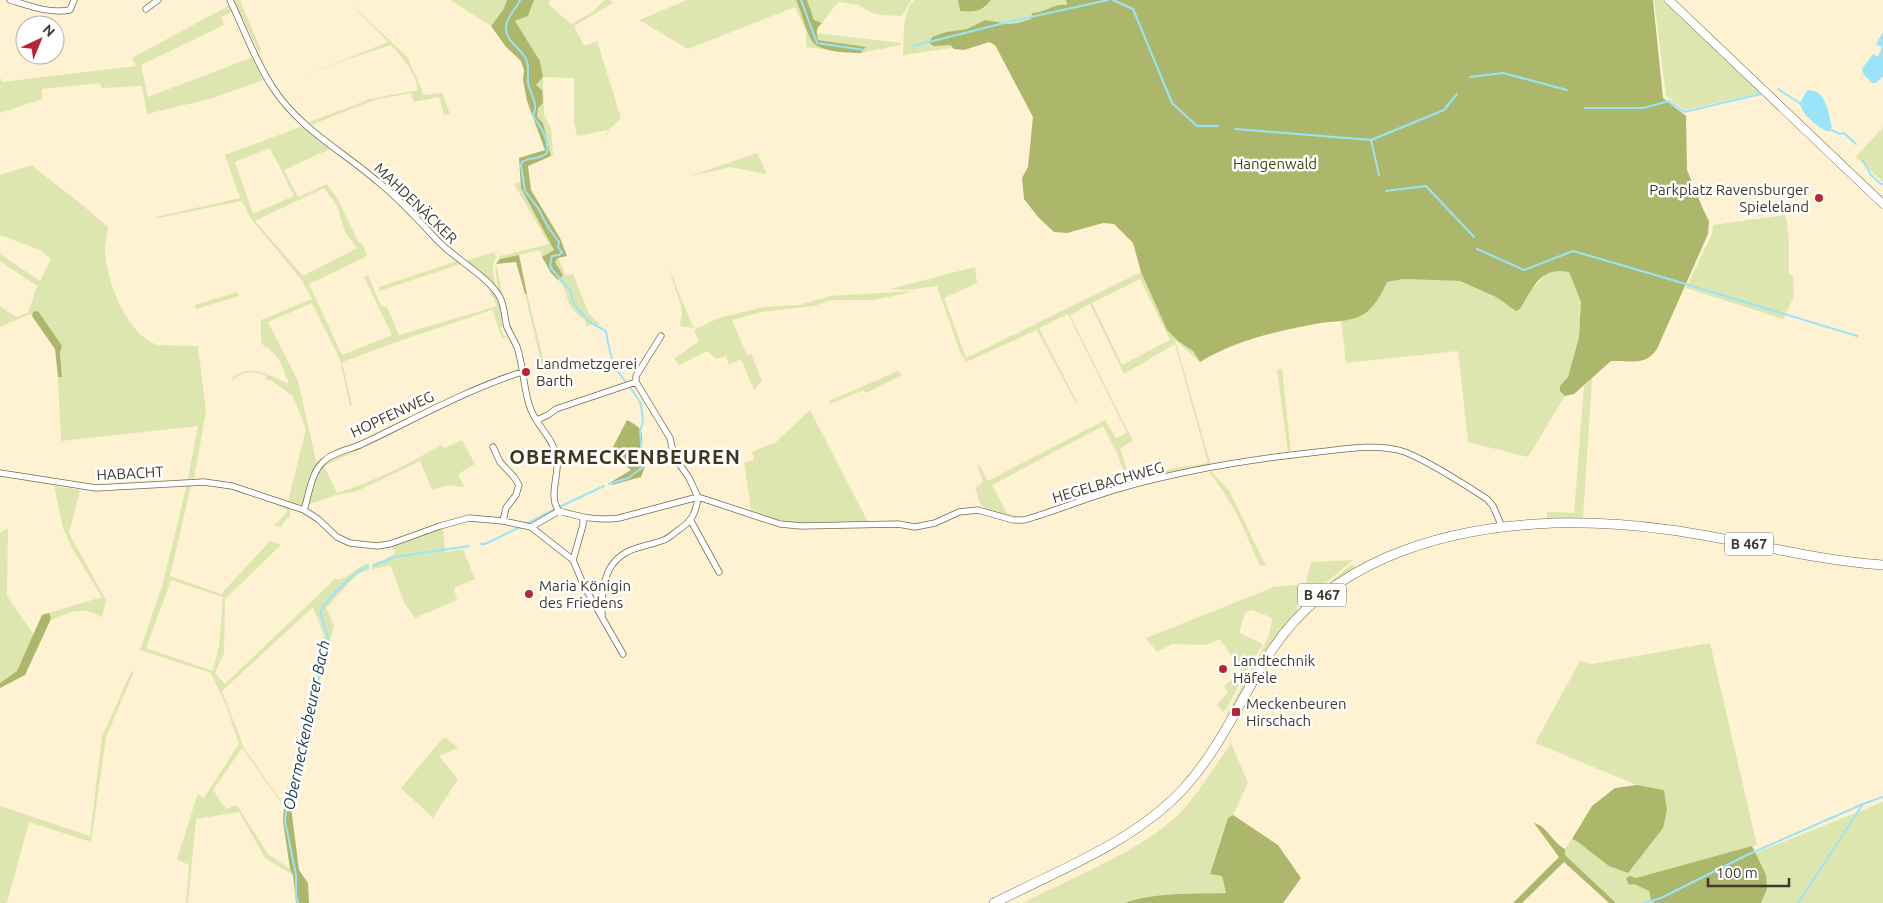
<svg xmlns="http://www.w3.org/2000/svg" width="1883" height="903" viewBox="0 0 1883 903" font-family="Ubuntu,sans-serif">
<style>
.green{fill:#dde6ae;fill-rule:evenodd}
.forest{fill:#acb76b}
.water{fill:#9ae4fb}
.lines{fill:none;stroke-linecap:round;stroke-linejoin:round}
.stream{stroke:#9ae4fb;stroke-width:2}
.street-casing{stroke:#766b4f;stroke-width:7}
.secondary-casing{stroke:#766b4f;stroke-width:9}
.primary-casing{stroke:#766b4f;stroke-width:10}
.street{stroke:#fff;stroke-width:5.5}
.secondary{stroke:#fff;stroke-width:8}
.primary{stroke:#fff;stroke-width:9}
.poi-dot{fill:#b62534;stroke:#fff;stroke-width:2}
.labels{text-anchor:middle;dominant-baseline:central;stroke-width:5;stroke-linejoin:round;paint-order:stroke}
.shield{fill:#fff;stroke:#79756c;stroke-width:1}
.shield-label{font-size:14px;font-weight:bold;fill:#3f3a2d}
.park-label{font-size:15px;fill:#3e4409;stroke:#fff}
.poi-label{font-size:15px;fill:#3f3a2d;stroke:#fff;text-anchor:start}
.street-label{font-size:15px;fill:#3f3a2d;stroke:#fff}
.water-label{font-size:16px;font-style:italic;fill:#17434f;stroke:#fff}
.district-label{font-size:20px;font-weight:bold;letter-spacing:1px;fill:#41371c;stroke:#fff}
</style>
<rect width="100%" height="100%" fill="#fef2d2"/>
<path class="green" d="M237 0H242L240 1 261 50 259 51 275 85 234 1Z
M347 0 408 58 424 95 442 93 450 114 444 115 439 97 414 102 411 93 374 100 311 125 307 123 370 99 418 90C415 72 403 58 391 45L345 60 298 78 388 42Z
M450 0H507L503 10 491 26Z
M534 0H551L548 4 571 24 591 13 605 0H610L613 3 574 26 584 46 597 41 621 118 609 130 606 142 608 130 577 136 574 122V78L543 77 544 115 551 128 553 155 551 156V151L537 117 538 108 536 85 543 77 540 61 515 21 528 16Z
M687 0H796L813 43 822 49 806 47V31L795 7 688 49 639 20Z
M807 0H911L902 16 883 15 872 13 859 5 838 2 822 23 814 20Z
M914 0H958L960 11 985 8 991 0H1066L1067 5 1039 13H1032V19L1018 23 1009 24 985 20 967 29 946 32 932 37 929 43 950 45 951 48 903 55C905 37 901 14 914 0Z
M1654 0H1663L1761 93 1684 110 1666 96Z
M230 5 232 12 221 17 224 25 141 65 148 97 253 57 264 80 213 98 147 114 142 86 102 88 100 83 42 89V99L0 113V77L2 82 136 66 132 58Z
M816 33 901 43V45L861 53 866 48 818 40Z
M303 126 332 148 284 170 298 197 327 184 338 200 358 241 363 245 367 256 309 284 342 355 392 335 364 277 368 275 381 306 387 307 399 335 497 306 488 287 479 280H483C499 297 500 303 504 326L500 328 504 336H509L502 338 492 310 411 337 342 362 352 405 350 406 340 360 312 303 268 322 298 381 317 465 305 501 302 506 288 501 306 429 293 396 272 381 265 379 267 376C255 371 241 370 232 381L233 377C251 363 270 376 289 384L280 361 269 348 265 347 261 343V320L312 299 301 279 251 219 242 201 158 218 156 217 240 198 225 155ZM270 148 294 196 253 214 235 162ZM324 188 337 206 345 232 357 248 303 276 255 221Z
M1883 127V182L1856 157Z
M757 153 767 174 730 167 688 177Z
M31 165 80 203 108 227C107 233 106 240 105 246 104 276 127 337 158 345L198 346 206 411 194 479 188 478 198 426 61 441 58 377H62L60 352 33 312 32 316 30 314 0 327V306L16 317 28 313 37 286 0 261V254L40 281 51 259 40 250 0 235V175Z
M521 182V188L554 250 542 257 540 250 500 259 496 264 503 296 498 288 495 266 500 256 549 244 514 184Z
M1785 215C1791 234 1788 254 1789 274L1793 275 1794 297 1783 319 1686 288 1712 234 1713 225Z
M494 252 496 257 498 256C489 264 494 276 496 287L465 261Z
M558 258 566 275 573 274 589 314 600 324 586 326 585 320C580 316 573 312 570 305 565 295 568 290 558 280L563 274 555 262Z
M457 261 479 277 477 278 461 264 379 291V287Z
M667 264 693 327 699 326 693 328 680 326 682 313 681 306Z
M975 267 977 283 944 298 966 358 1141 272 1167 330 1178 341 1193 351 1200 362 1175 340 1211 466 1128 483 1117 453 1103 426 992 485 1007 513 1024 518 1012 517 981 506 975 488 983 482 978 467V463L988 481 1105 420 1116 438 1127 433 1068 314 1039 328 1077 402 1076 403 1037 330 966 362 960 352 937 286 908 290 890 289ZM1140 279 1170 340 1122 365 1092 303ZM1090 304 1124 374 1175 344 1208 463 1129 476 1120 448 1133 441 1070 315Z
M1563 270 1569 272 1581 302 1579 337 1568 377 1560 391 1565 396 1528 457 1468 442 1458 351 1346 363 1341 320C1361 318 1379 300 1387 282L1403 279 1460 281 1496 297 1505 304C1513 299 1522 295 1530 290 1545 280 1539 271 1563 270Z
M915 291 875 300H832L814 306 761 312 732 320 747 355 751 354 762 381 754 390 741 359 729 365 726 356 716 359 707 351 679 365 674 359 699 341 694 330 719 318 764 307 800 305 829 296Z
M237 292 239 296 196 309 195 305Z
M525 294H527L545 366H542Z
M1277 369H1282L1291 453H1288Z
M898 371 902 375 866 393 864 390 830 404 829 401Z
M1592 378 1583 519H1547V512L1574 513 1584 386Z
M810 410 868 522 802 524 772 519 751 510 744 463 754 460 752 452 776 442Z
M425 416 389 436 324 466 337 493C374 482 408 464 441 445L444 448 462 440 475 464 458 474 464 487 448 485 432 490 420 461 357 491 336 495 307 505 314 481 324 462Z
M1209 472H1212L1230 492 1266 566H1260L1238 516 1223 491Z
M204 483C233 487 261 498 290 508V517L287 518 281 527 273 525C279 522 285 516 287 510L263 499 216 486H191L170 576 221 594 270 541 281 545 225 599 224 653 215 673 225 684 336 578 337 580C352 577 355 567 369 563V570L358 573 326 608 334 625 288 808 284 806V807L242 748 213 790 226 809 237 805 268 854 290 869 293 875 265 858 239 812 196 819 188 903H186L189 865 177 859 197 796 198 794 204 798 239 744 225 703 211 673 140 650 163 583 187 484ZM171 580 223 597 219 646 213 671 146 648ZM313 607 324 635 306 716 283 804 244 748 222 691Z
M54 486 80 490 69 533 106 600 102 618C86 605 67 612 50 621L51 617 49 613 102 597 73 550 63 528Z
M443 527 445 552 463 549 475 579 454 588 457 600 415 618 405 604 390 565 372 570 373 563 384 560 395 553 392 545Z
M8 528 7 596 34 635 17 671 0 683V533Z
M1353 560 1328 581 1297 598V613L1254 666 1244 690 1229 715H1227V714L1269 636 1272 618 1253 610 1245 613 1239 633 1263 644 1252 661 1227 708 1223 712 1217 705 1228 692 1224 686 1242 672 1220 639 1206 645 1172 644 1157 652 1146 638 1274 587 1306 584 1311 562Z
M1352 564 1355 569 1324 588 1302 608H1300V603L1303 597 1329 583Z
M1710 643 1757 845 1636 878 1630 876 1634 884 1649 891 1651 900 1655 903H1616L1565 855V849L1572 839 1578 842 1664 790 1637 785 1535 743 1580 661 1592 664Z
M132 670 133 674 106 737 91 842 29 822 7 903H0V806L90 836 102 737Z
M443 738H446L458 748 439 756 458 779 433 818 401 788Z
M1231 743 1248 783 1233 815 1228 818 1210 873 1222 876 1226 893C1192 894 1156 892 1124 903H1023C1072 877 1140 852 1179 814 1199 793 1214 767 1231 743Z
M1883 802V903H1761L1767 889 1755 853Z"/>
<path class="forest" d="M507 0H534L528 16 515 21 540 61 543 77 536 85 542 90 543 103 538 108 537 117 543 123 551 156 528 166 531 190 560 238 567 256 558 258 555 262 563 275 558 280 551 273 542 257 554 250 521 188 519 158 545 150 527 101 523 80 524 70 521 61 506 47 491 26 503 10Z
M796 0H807L814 20 822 23C816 28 816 33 818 40L866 47 861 53C849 53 818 52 812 41 805 29 802 13 796 0Z
M958 0H991C982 12 974 12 960 11Z
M1066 0H1653L1663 98 1686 116 1687 170 1703 209 1709 221 1708 234 1657 349C1645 367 1630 360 1611 361L1574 394 1565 396 1560 391V386L1568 377 1579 337 1581 302 1569 272C1540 266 1533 288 1520 309L1516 311 1496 297 1460 281 1403 279 1387 282C1382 292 1377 303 1368 311 1355 322 1336 321 1320 323 1278 331 1236 340 1200 362L1193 351 1178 341 1167 330 1141 272 1133 243 1114 224 1103 223 1067 233 1054 232 1038 217 1024 199 1022 178 1028 167 1033 117 995 45 989 42 964 50 954 49 950 45 934 46 929 43 932 37 946 32 967 29 985 20 1009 24 1018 23 1031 19 1032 13C1044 13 1055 3 1067 5Z
M519 255 527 294H525L516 262 496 264 500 259Z
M38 311 62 346 60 352 62 377H58L55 349 32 316 33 312Z
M627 420C642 428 643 430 642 447L646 449V464L641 477 612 485 611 482 631 470 618 460 617 451 613 447Z
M49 613 51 617 50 621 25 675 0 688V683L17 671 42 615Z
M1637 785 1664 790 1667 810 1663 828 1628 873 1609 866 1578 842 1572 839 1592 806 1615 788Z
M284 805 291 807 299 870 308 883 309 903H296L293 875 290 869 283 821Z
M1233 815 1278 845 1301 878 1283 903H1124C1156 892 1192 894 1226 893L1222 876 1210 874 1228 818Z
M1534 823C1547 826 1551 841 1565 849V855L1616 903H1609L1564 862 1522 903H1513L1559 857Z
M1752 846 1766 875 1767 889 1761 903H1655L1651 900 1649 891 1634 884 1629 885 1626 878 1630 876 1636 878Z"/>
<path class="water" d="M1883 32V76L1876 83H1872L1864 75 1862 69 1873 54 1878 57 1882 47 1876 44Z
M1809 90C1827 91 1828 113 1832 127L1829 132C1818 128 1801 114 1800 103L1806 92Z"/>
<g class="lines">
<path class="stream" d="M520 0C516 9 507 16 506 27 505 41 521 48 526 59 530 67 527 75 528 83 530 91 534 98 535 105 536 110 534 112 533 116 541 127 549 139 547 153 537 161 531 156 522 162L521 165 525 191 538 208 548 227 559 242 558 247 562 252 559 255 552 256 550 265 551 268 570 290 574 304 579 310 591 323 606 331C610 354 611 366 627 383
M801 0 817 43 864 50
M1113 0 1133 9 1172 103 1197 126H1218
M913 46 1008 22 1108 0
M1470 77 1503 73 1567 90
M1778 89 1801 104
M1585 108H1643L1669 101 1684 112 1761 94
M1235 129 1371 140 1379 175
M1831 130 1840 134 1844 133 1856 144
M1371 140 1444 110 1457 94
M1863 161 1871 175 1881 184H1883
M1386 191 1426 186 1474 237
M1477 249 1524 270 1573 251 1669 279 1857 336
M609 484 628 478 643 467 640 431 643 422 642 411 640 402 630 387
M559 507 604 486
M526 524 555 509
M481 544H485L520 527
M373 566 395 557 469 546
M298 903 296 896V875L285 821 286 813 328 641C328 630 320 620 321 610 327 599 356 570 368 567
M1644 903 1661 898 1747 855 1863 804
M1798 903 1863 804 1883 797"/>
<defs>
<path id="street" d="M10 0C30 6 50 14 70 10L74 0
M230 0C244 29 255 61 273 88 299 128 342 151 377 181 400 199 419 221 439 242 456 259 485 275 498 294 505 304 504 316 507 327 510 334 514 340 517 347 524 367 523 390 531 410 539 429 554 438 557 460 559 476 548 497 559 511 580 517 597 521 619 518L698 497 689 478 674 456 670 438 636 382
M146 9 158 0
M636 382V376L661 336
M537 420 548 415 556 409 636 382
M493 447 500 462 514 477 519 485 516 495 506 508 503 521
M0 473 96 488 204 482 232 486 304 510 318 519 337 537 350 543 377 546 390 544 440 526 469 518 503 521 531 527 573 560 584 586 623 654
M304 510C309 495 311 472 324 461 335 451 349 450 362 444 415 419 466 390 522 372
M691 521 719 572
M531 527 559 511
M573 560 583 525V518
M602 616C602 600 602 585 609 570 621 547 643 548 664 540 669 538 673 534 677 531 691 522 696 514 698 497L780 524 801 526 898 524 915 527 935 523 959 512 978 510 1013 520H1024C1056 511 1088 497 1121 488 1185 470 1252 459 1318 452 1345 449 1378 443 1405 452 1430 462 1464 484 1487 499L1493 506 1502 527"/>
<path id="secondary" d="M1669 0 1883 204"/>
<path id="primary" d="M994 903C1059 870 1135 842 1185 787 1222 746 1242 695 1272 650 1329 563 1437 530 1536 524 1581 521 1626 524 1671 530 1742 540 1811 560 1883 565"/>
</defs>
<use href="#street" class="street-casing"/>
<use href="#secondary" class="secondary-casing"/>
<use href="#primary" class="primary-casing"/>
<use href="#street" class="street"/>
<use href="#secondary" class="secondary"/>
<use href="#primary" class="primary"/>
</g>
<g class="poi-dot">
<circle cx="1819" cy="198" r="5"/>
<circle cx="526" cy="372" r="5"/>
<circle cx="529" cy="594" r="5"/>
<circle cx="1223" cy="669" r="5"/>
<rect x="1231" y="707" width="10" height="10" rx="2.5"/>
</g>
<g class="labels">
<g class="shield">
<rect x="1725" y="532.5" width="48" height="23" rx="4"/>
<rect x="1298" y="583.5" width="48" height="23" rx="4"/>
</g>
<g class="shield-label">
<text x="1749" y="544">B 467</text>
<text x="1322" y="595">B 467</text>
</g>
<g class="park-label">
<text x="1275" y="163">Hangenwald</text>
</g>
<g class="poi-label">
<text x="1809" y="189" text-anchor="end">Parkplatz Ravensburger<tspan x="1809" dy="17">Spieleland</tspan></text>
<text x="536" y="363">Landmetzgerei<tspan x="536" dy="17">Barth</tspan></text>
<text x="539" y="585">Maria Königin<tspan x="539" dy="17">des Friedens</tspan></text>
<text x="1233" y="660">Landtechnik<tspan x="1233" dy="17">Häfele</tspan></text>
<text x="1246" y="703">Meckenbeuren<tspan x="1246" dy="17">Hirschach</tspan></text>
</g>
<g class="street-label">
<text transform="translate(416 203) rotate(44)">MAHDENÄCKER</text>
<text transform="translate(392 414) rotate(-25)">HOPFENWEG</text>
<text transform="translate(130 473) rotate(-3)">HABACHT</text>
<text transform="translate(1108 482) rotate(-16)">HEGELBACHWEG</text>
</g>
<g class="water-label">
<text transform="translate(306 725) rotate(-78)">Obermeckenbeurer Bach</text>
</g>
<g class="district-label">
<text x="625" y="456">OBERMECKENBEUREN</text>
</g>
</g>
<g transform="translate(40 40) rotate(44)"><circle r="24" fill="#ffffff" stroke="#b2b0ab"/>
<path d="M0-4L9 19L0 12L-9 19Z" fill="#b62534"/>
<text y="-8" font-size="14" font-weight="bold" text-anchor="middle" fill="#3f3a2d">N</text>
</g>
<path d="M1708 878v8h81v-8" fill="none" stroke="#3f3a2d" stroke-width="2.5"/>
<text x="1716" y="878" font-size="15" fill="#3f3a2d" stroke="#ffffff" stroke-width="4" paint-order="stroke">100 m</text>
</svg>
